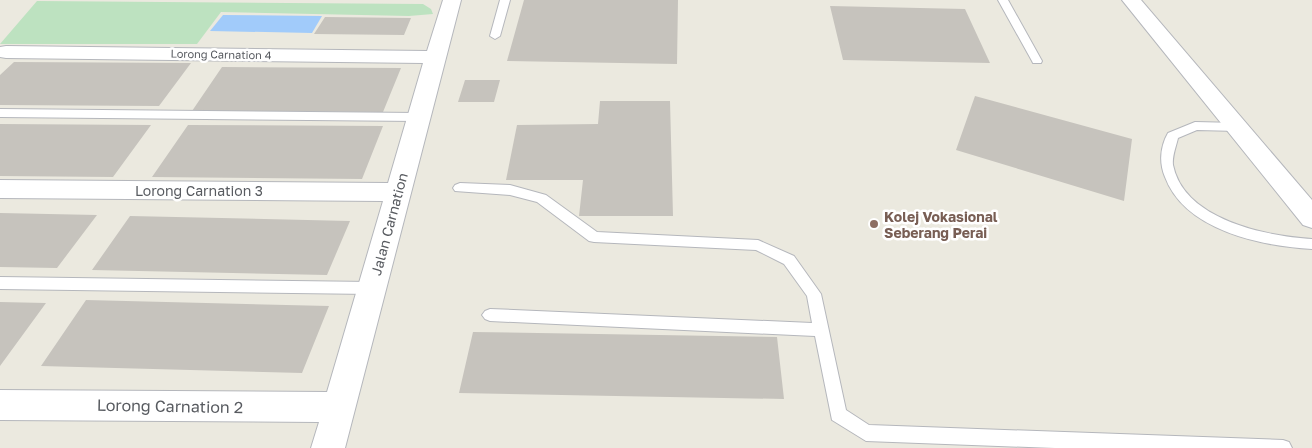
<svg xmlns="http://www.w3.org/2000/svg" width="1312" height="448" viewBox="0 0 1312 448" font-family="'Golos Text',sans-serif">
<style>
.green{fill:#bde2c0}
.water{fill:#a1cbfa}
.building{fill:#c6c3bd}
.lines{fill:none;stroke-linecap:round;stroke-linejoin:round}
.service-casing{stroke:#b5b7bc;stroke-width:2}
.minor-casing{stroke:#b5b7bc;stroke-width:2}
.service{fill:#fff;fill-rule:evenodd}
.minor{fill:#fff;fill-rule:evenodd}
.education-dot{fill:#8d6e63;stroke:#fff;stroke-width:2}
.labels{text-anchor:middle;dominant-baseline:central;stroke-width:5;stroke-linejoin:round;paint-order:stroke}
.far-street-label{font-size:11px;fill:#585b60;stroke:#fff}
.street-label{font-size:14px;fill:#585b60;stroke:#fff}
.education-label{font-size:14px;font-weight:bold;fill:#785e54;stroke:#fff;text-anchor:start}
.near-street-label{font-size:16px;fill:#585b60;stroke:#fff}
</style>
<rect width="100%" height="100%" fill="#ebe9df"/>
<path class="green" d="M37 1 423 4 431 9 433 14 409 16 221 12 197 44H0Z"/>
<path class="water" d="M223 15 322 16 312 33 210 31Z"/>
<path class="building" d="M524 0H678L677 64 507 61Z
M830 6 965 9 990 63 843 60Z
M325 17 411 18 404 35 314 34Z
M14 62 191 63 159 106 0 105V75Z
M222 67 401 68 383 112 192 111Z
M465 80H500L494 102H458Z
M975 96 1132 139 1124 201 956 150Z
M600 101H670L673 216H579L583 180H506L517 125 598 124Z
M0 124 151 125 113 177 0 176Z
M188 125 383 126 362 179 152 177Z
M0 213 97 215 57 268 0 267Z
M130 216 350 221 327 275 92 270Z
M86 300 329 306 302 373 41 366Z
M0 302 46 303 0 366Z
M473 332 777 337 784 399 459 393Z"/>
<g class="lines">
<defs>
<path id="service" d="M500 0H510L500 36 495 39 490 36Z
M998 0H1008L1042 61 1041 63H1033L1032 61Z
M0 109 418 113 424 117 418 121 0 117Z
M1195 122 1238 123 1244 127 1238 131 1197 130 1178 138C1176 147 1172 156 1173 165 1184 220 1266 236 1312 239V249C1262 246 1185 231 1165 177 1159 163 1160 147 1168 133Z
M460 183 510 185 546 195 597 232 758 240 794 256 821 294 846 410 869 425 1283 440 1289 442 1292 448H1055L866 441 832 420 815 336 490 321 485 319 482 315 485 311 490 309 812 323 807 296 784 264 756 250 594 242 589 241 537 202 510 195 455 191 453 188 455 185Z
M0 277 371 282 376 284 378 288 376 292 371 294 0 289Z"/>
<path id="minor" d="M443 0H461L345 448H311L319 422 0 420V390L327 392 383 201 0 198V180L388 183 423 63 6 58 0 57V47L6 46 427 51Z
M1122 0H1141L1312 200V228L1303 225Z"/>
</defs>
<use href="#service" class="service-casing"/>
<use href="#minor" class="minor-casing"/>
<use href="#service" class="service"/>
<use href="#minor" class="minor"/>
</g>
<circle class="education-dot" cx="874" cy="224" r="5"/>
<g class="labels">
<g class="far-street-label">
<text transform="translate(221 54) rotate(1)">Lorong Carnation 4</text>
</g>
<g class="street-label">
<text x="199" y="190">Lorong Carnation 3</text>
<text transform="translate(389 224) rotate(-75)">Jalan Carnation</text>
</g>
<g class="education-label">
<text x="884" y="216">Kolej Vokasional<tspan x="884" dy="16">Seberang Perai</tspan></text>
</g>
<g class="near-street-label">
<text transform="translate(170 406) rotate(1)">Lorong Carnation 2</text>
</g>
</g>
</svg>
